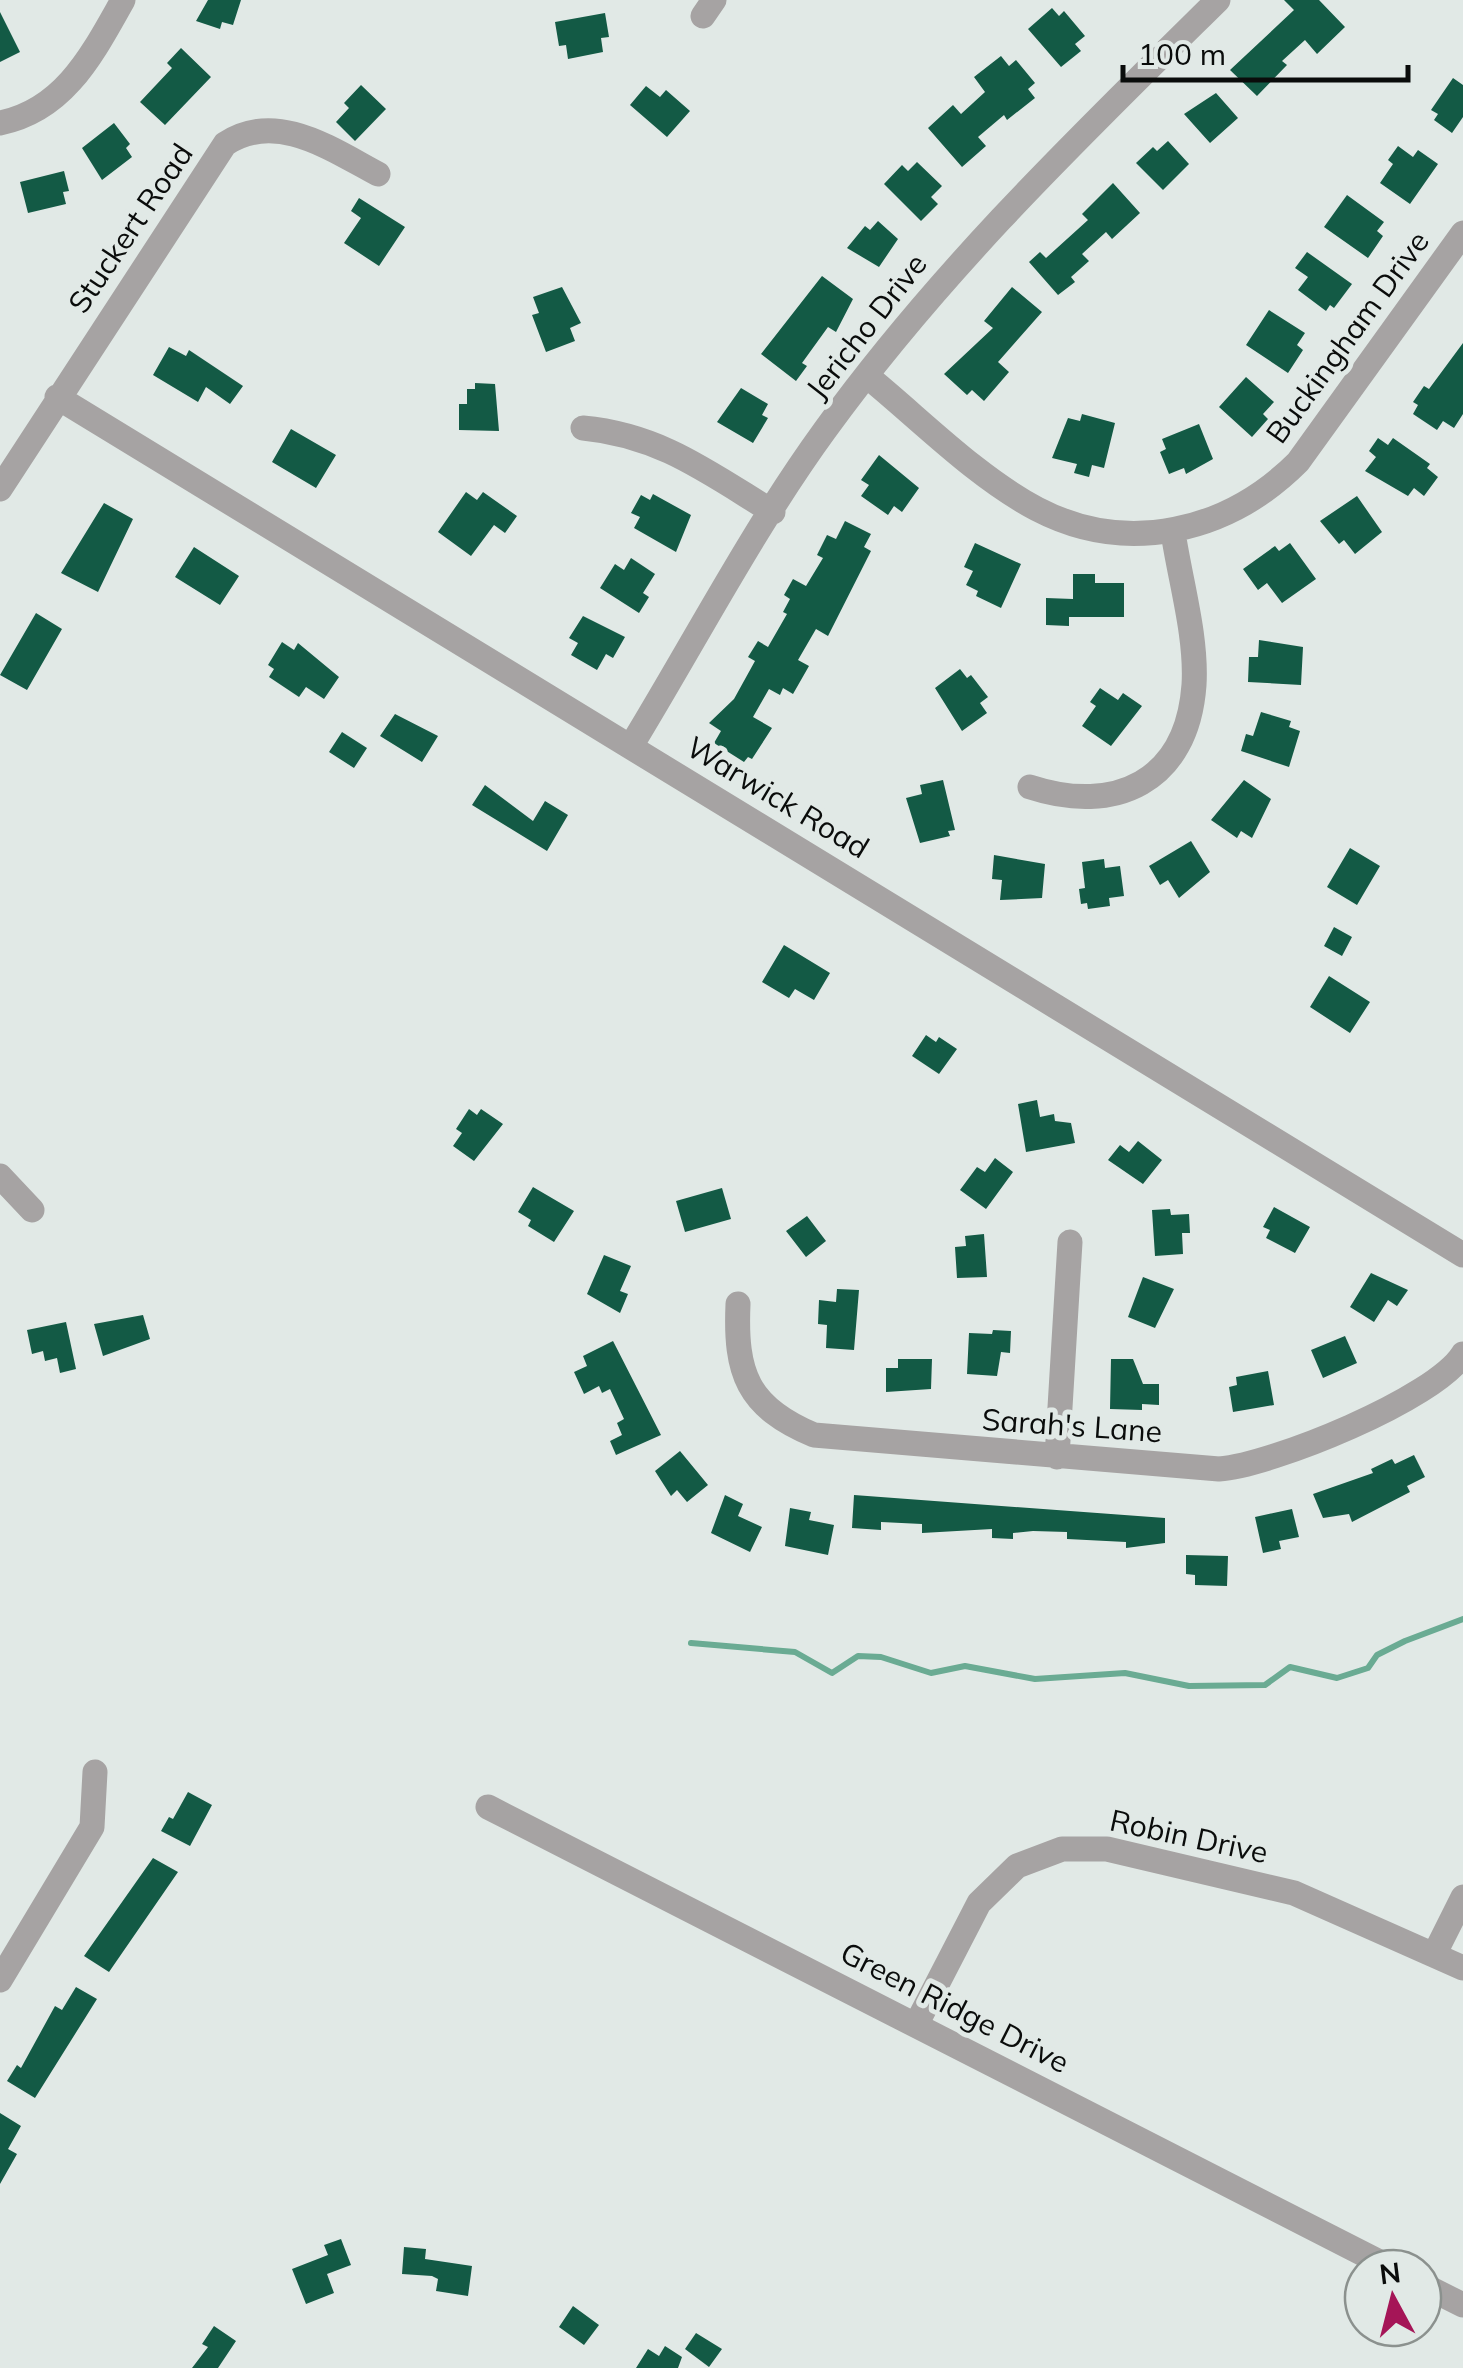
<svg xmlns="http://www.w3.org/2000/svg" width="1463" height="2368" viewBox="0 0 1463 2368" font-family="Mulish,sans-serif">
<style>
.lines{fill:none;stroke-linecap:round;stroke-linejoin:round}
.stream{stroke:#6aab93;stroke-width:6}
.building{fill:#135a45}
.minor{stroke:#a6a3a3;stroke-width:25}
.labels{text-anchor:middle;dominant-baseline:central;stroke-width:10;stroke-linejoin:round;paint-order:stroke}
.street-label{font-size:30px;fill:#0a0c0b;stroke:#e1e9e6}
</style>
<rect width="100%" height="100%" fill="#e1e9e6"/>
<g class="lines">
<path class="stream" d="M691 1643 795 1652 832 1673 858 1656 881 1657 931 1673 965 1666 1035 1679 1125 1673 1189 1686 1265 1685 1290 1667 1337 1678 1368 1668 1377 1655 1405 1641 1463 1619"/>
</g>
<path class="building" d="M208 0H241L233 25 222 22 220 29 196 21Z
M1284 0H1319L1345 27 1317 54 1305 40 1282 61 1287 65 1257 96 1230 70 1294 10Z
M1052 8 1059 16 1064 11 1085 36 1075 44 1081 51 1061 67 1028 29Z
M0 12 20 52 0 62Z
M605 13 609 37 601 38 603 52 568 59 566 45 559 46 555 22Z
M181 48 211 77 165 125 140 102 172 68 167 63Z
M1001 56 1009 66 1016 60 1035 83 1028 89 1035 98 1007 120 1004 115 978 137 986 146 962 167 928 128 953 105 961 114 985 92 974 77Z
M1453 78 1463 85V117L1452 133 1434 120 1438 114 1431 110Z
M361 85 386 109 355 141 336 122 349 108 344 103Z
M646 86 660 97 666 90 690 111 667 137 630 105Z
M1216 93 1238 118 1210 143 1184 114Z
M114 123 130 144 126 148 132 157 102 180 82 148Z
M1168 141 1189 164 1163 190 1136 163 1153 147 1157 151Z
M1398 146 1413 157 1418 150 1438 164 1410 204 1380 183 1393 164 1388 160Z
M917 162 942 186 931 197 938 204 921 221 884 184 902 165 908 171Z
M64 171 69 191 63 192 66 204 28 213 20 182Z
M1113 183 1140 213 1112 239 1106 232 1082 254 1089 261 1071 277 1075 282 1058 295 1029 262 1040 252 1046 258 1088 220 1082 214Z
M1347 195 1384 222 1377 231 1383 236 1368 258 1324 227Z
M359 198 405 227 379 266 344 243 361 218 351 211Z
M878 221 898 239 879 267 847 248 865 226 870 230Z
M1307 252 1352 284 1334 308 1330 305 1326 311 1298 290 1308 277 1295 268Z
M822 276 853 299 836 332 828 327 802 363 807 366 796 381 761 354Z
M562 287 581 323 570 328 575 341 546 352 532 315 539 313 533 297Z
M1012 287 1042 312 998 362 1009 372 984 401 972 390 967 395 944 374 993 328 984 321Z
M1269 310 1305 333 1297 345 1303 350 1288 373 1246 345Z
M1463 343V414L1454 428 1443 421 1437 430 1413 414 1418 405 1413 402 1424 386 1429 389Z
M169 347 186 356 189 350 243 386 230 404 206 387 198 402 153 375Z
M1246 377 1274 402 1263 414 1268 419 1252 437 1219 407Z
M475 383 495 384 499 431 459 430V404H467V389H475Z
M741 388 768 404 762 415 768 418 753 443 717 422Z
M1082 414 1115 423 1104 468 1092 465 1089 477 1074 473 1077 464 1052 458 1068 418 1080 421Z
M1199 424 1213 459 1186 474 1184 468 1169 474 1160 452 1166 449 1162 439Z
M291 429 336 455 316 488 272 462Z
M1378 438 1388 445 1393 438 1430 464 1427 468 1438 477 1424 496 1414 488 1408 496 1365 471 1376 457 1369 451Z
M879 455 919 488 902 512 894 506 888 515 861 496 869 485 861 480Z
M466 492 477 500 483 492 517 516 505 533 494 525 471 556 438 532Z
M653 494 691 515 676 552 634 528 640 517 631 513 641 495 650 500Z
M1357 496 1382 532 1355 554 1344 540 1339 544 1320 521Z
M104 503 133 519 98 592 61 573Z
M845 521 871 534 864 547 871 551 828 636 816 629 798 660 809 666 793 694 783 688 780 695 769 689 753 717 772 728 752 759 748 757 744 762 714 743 721 731 709 723 734 699 755 661 748 657 758 641 768 647 787 614 783 612 790 599 784 595 793 579 806 586 823 558 817 555 827 535 836 539Z
M975 543 1021 564 1001 608 976 596 978 591 966 585 973 571 964 567Z
M1290 543 1316 579 1282 603 1267 583 1258 590 1243 569 1275 546 1279 551Z
M194 547 239 576 220 605 175 577Z
M631 558 655 574 643 593 649 597 639 613 600 588 615 564 624 570Z
M1073 574H1095V583H1124V617H1069V626L1046 625V598L1073 599Z
M36 613 62 629 27 690 0 675Z
M583 616 625 637 613 658 606 654 597 670 571 655 578 643 569 638Z
M1259 640 1303 647 1301 685 1248 682 1249 657H1258Z
M282 642 294 650 298 643 339 677 324 699 306 687 299 697 269 677 274 669 268 665Z
M960 669 967 678 971 675 988 697 980 703 987 713 962 731 935 688Z
M1100 688 1118 700 1123 693 1142 706 1111 746 1082 726 1096 706 1090 702Z
M1261 712 1291 721 1289 727 1300 731 1289 767 1241 751 1246 734 1253 736Z
M395 714 438 736 422 762 380 736Z
M342 732 367 748 354 768 329 752Z
M943 780 955 830 948 831 950 836 920 843 906 798 922 794 920 785Z
M1244 780 1271 799 1252 838 1241 831 1237 838 1211 820Z
M485 785 533 821 545 801 568 815 547 851 472 805Z
M1191 841 1210 872 1179 898 1168 880 1160 885 1149 866Z
M1350 848 1380 866 1357 905 1327 887Z
M994 855 1045 864 1042 898 1000 900 1002 880 992 879Z
M1104 859 1105 868 1120 866 1124 896 1109 898 1110 906 1088 909 1087 903 1081 904 1079 889 1085 888 1082 862Z
M1334 927 1352 937 1342 956 1324 946Z
M784 945 830 973 814 1000 795 989 789 998 762 982Z
M1329 976 1370 1002 1350 1033 1310 1007Z
M926 1035 936 1042 939 1037 957 1049 939 1074 912 1056Z
M1037 1100 1040 1117 1054 1114 1055 1121 1071 1123 1075 1143 1026 1152 1018 1104Z
M469 1109 477 1115 481 1109 503 1124 474 1161 453 1146 462 1133 456 1129Z
M1138 1141 1162 1160 1143 1184 1108 1160 1120 1145 1129 1152Z
M995 1158 1013 1172 986 1209 960 1190 977 1167 985 1172Z
M533 1187 574 1211 554 1242 528 1226 531 1220 518 1212Z
M722 1188 731 1219 685 1232 676 1201Z
M1274 1207 1310 1227 1295 1253 1266 1238 1270 1230 1263 1227Z
M1170 1209 1171 1215 1189 1214 1190 1233H1182L1183 1254 1155 1256 1152 1210Z
M807 1216 826 1241 806 1257 786 1231Z
M984 1234 987 1277 957 1278 955 1247 966 1246 965 1236Z
M604 1255 631 1266 620 1291 628 1294 620 1313 587 1294Z
M1371 1273 1408 1290 1397 1306 1388 1300 1374 1322 1350 1307Z
M1143 1277 1174 1289 1155 1328 1128 1317Z
M837 1289 859 1290 854 1350 826 1348 827 1325 818 1324 819 1300 836 1302Z
M143 1315 150 1339 103 1356 94 1324Z
M66 1322 76 1369 60 1373 57 1358 45 1361 43 1351 32 1354 27 1330Z
M993 1330 1011 1331 1010 1353 1001 1352 997 1376 967 1374 969 1333 992 1334Z
M1345 1336 1357 1363 1323 1378 1311 1350Z
M613 1341 661 1435 616 1455 610 1441 622 1435 617 1423 624 1419 610 1389 602 1393 599 1386 584 1394 574 1372 587 1366 583 1356Z
M898 1359H932L931 1389 886 1392V1368H898Z
M1111 1359H1133L1143 1384H1159V1405L1142 1404V1410L1110 1409Z
M1268 1371 1274 1405 1233 1412 1229 1387 1237 1385 1236 1377Z
M680 1451 708 1485 687 1502 677 1490 671 1496 655 1471Z
M1414 1455 1425 1477 1407 1486 1410 1492 1352 1522 1349 1514 1323 1518 1313 1494 1373 1473 1371 1469 1392 1459 1395 1464Z
M725 1495 743 1504 738 1516 762 1527 750 1552 711 1533Z
M854 1495 1165 1518V1543L1126 1548V1542L1067 1539V1532L1033 1531 1013 1533V1539L992 1538V1529L922 1533V1524L881 1522V1530L852 1528Z
M790 1508 811 1512 809 1520 834 1525 828 1555 785 1546Z
M1292 1509 1299 1537 1279 1541 1281 1549 1263 1553 1255 1517Z
M1186 1555 1228 1556 1227 1586 1195 1585V1575L1186 1574Z
M188 1792 212 1805 190 1846 161 1831 169 1817 173 1819Z
M153 1858 178 1872 109 1972 84 1956Z
M76 1987 97 1999 35 2098 7 2081 17 2065 21 2068 55 2006 62 2010Z
M0 2113 21 2126 8 2149 17 2154 0 2184Z
M341 2239 351 2265 327 2274 334 2293 306 2304 292 2269 328 2255 324 2245Z
M404 2247 426 2249 425 2259 472 2266 468 2296 436 2291 438 2279 432 2276 402 2274Z
M573 2306 599 2325 584 2345 559 2327Z
M214 2326 236 2341 218 2368H192L208 2347 202 2344Z
M696 2333 722 2349 709 2367 685 2349Z
M665 2346 682 2357 678 2368H636L648 2349 659 2356Z"/>
<g class="lines">
<path class="minor" d="M703 16 714 0
M0 123C65 110 93 53 123 0
M867 376C921 420 975 476 1037 509 1127 556 1228 532 1298 462L1463 233
M57 397 1463 1255
M583 428C660 435 709 473 773 512
M0 489 225 144C276 110 331 149 378 174
M631 746C695 641 753 529 825 430 940 271 1079 137 1218 0
M1030 787C1115 815 1187 782 1194 685 1197 636 1180 580 1173 532
M0 1176 32 1210
M738 1304C735 1373 747 1407 814 1435L1219 1469C1272 1465 1435 1399 1463 1354
M1057 1457 1070 1242
M488 1807 1391 2268
M1434 1955 1463 1897
M0 1980 92 1827 95 1772
M917 2023 979 1903 1017 1866 1062 1849H1107L1294 1893 1463 1968
M1423 2285 1463 2305"/>
</g>
<g class="labels">
<g class="street-label">
<text transform="translate(130 228) rotate(-56)">Stuckert Road</text>
<text transform="translate(866 326) rotate(-52)">Jericho Drive</text>
<text transform="translate(1347 337) rotate(-54)">Buckingham Drive</text>
<text transform="translate(778 797) rotate(31)">Warwick Road</text>
<text transform="translate(1072 1425) rotate(4)">Sarah's Lane</text>
<text transform="translate(1189 1836) rotate(12)">Robin Drive</text>
<text transform="translate(955 2007) rotate(27)">Green Ridge Drive</text>
</g>
</g>
<g transform="translate(1393 2298) rotate(353)"><circle r="48" fill="#e1e9e6" stroke="#8b918e" stroke-width="2.5"/>
<path d="M0-8L18 38L0 25L-18 38Z" fill="#a51557"/>
<text y="-15" font-size="28" font-weight="bold" text-anchor="middle" fill="#0a0c0b">N</text>
</g>
<path d="M1123 65v15h285v-15" fill="none" stroke="#0a0c0b" stroke-width="5"/>
<text x="1138" y="65" font-size="30" fill="#0a0c0b" stroke="#e1e9e6" stroke-width="8" paint-order="stroke">100 m</text>
</svg>
